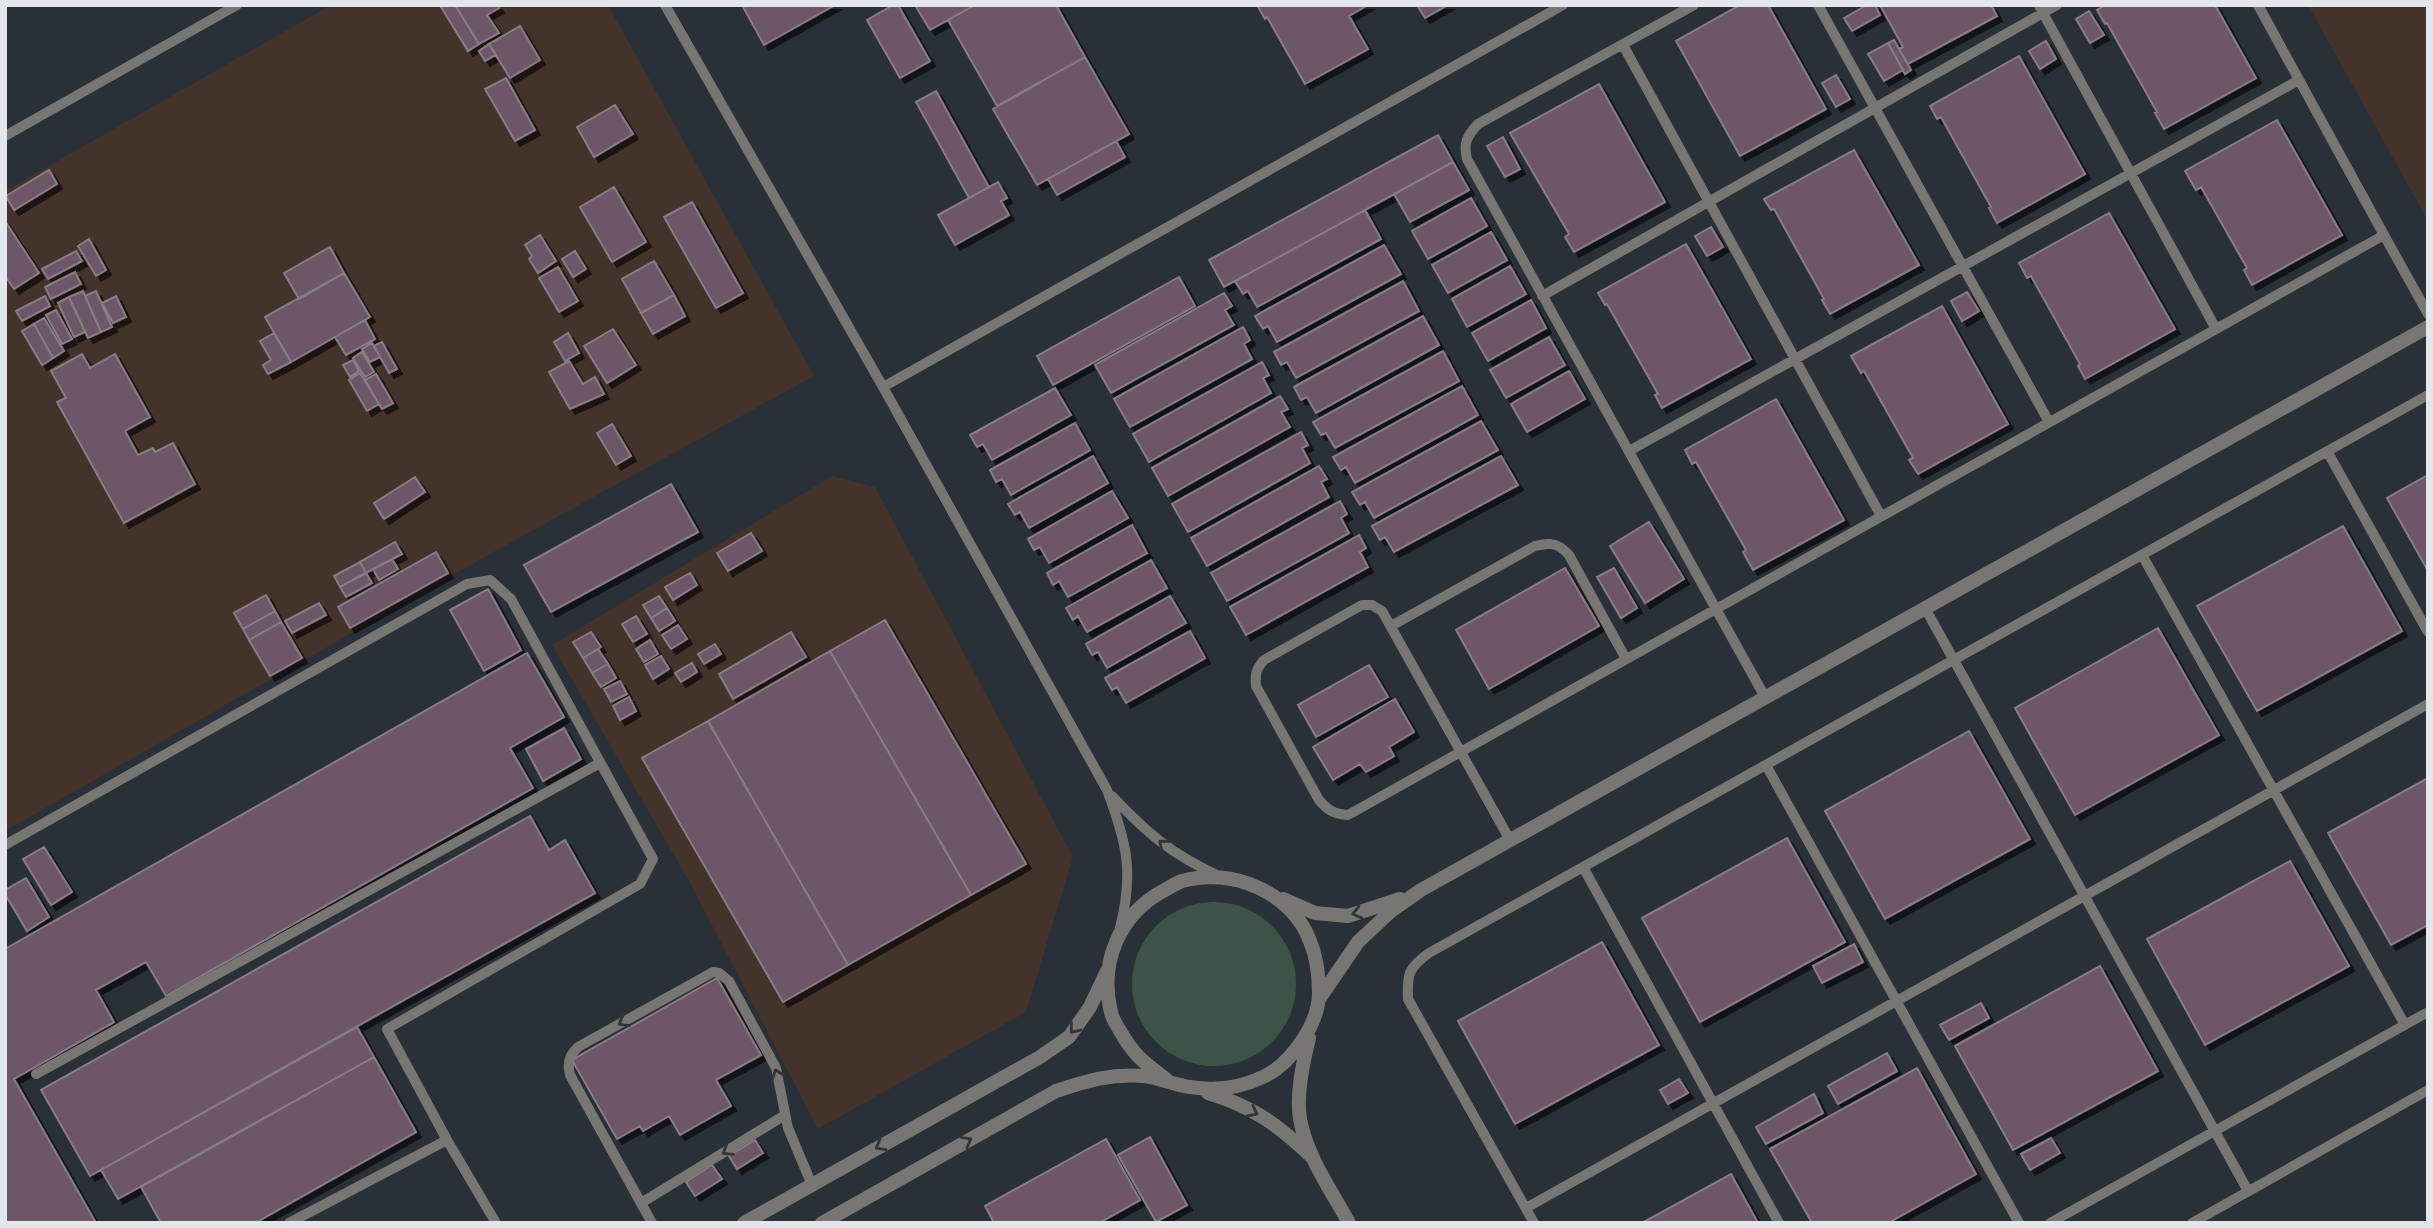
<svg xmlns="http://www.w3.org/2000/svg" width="2433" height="1228" viewBox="0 0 2433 1228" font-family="'Titillium Web',sans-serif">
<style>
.industrial{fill:#44332a}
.green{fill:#3c5445}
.building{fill:#6e5669;stroke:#877d85;stroke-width:2;filter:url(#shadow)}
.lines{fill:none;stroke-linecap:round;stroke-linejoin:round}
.lane{stroke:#787672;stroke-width:10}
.street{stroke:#787672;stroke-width:14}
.oneway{stroke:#333435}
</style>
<defs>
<filter id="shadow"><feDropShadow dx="5" dy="5" stdDeviation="0" flood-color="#0009"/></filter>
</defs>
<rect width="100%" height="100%" fill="#2a3038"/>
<path class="industrial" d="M331 5H608L814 376 497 550 5 831V191Z
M2308 5H2428V219H2427Z
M832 476 875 487 1073 857 1026 1012 818 1129 689 881 552 645Z"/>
<path class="green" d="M1132 984a82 82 0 1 1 164 0a82 82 0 1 1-164 0Z"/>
<path class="building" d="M445 5H455L479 44 468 51 441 7Z
M455 5H497L499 8 487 15 499 33 479 44Z
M742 5H835L764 45Z
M893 5H898L930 61 900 78 867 20Z
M915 5H975L930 30Z
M975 5H1056L1085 57 997 106 948 20Z
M1257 5H1368L1349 16 1368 49 1305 84 1267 17 1265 19Z
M1417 5H1448L1425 18Z
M1740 5H1768L1826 109 1740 156 1676 41Z
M1867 5H1875L1880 15 1852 31 1844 18Z
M1880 5H1991L1997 16 1908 64 1899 49 1903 47Z
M2106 5H2215L2256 78 2164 129 2155 113 2157 112 2107 23 2105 24 2097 10Z
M2089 11 2104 35 2090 43 2076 19Z
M520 26 540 60 510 78 489 44Z
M1894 40 1911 70 1905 74 1888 43Z
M2046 41 2056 59 2040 69 2029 51Z
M1888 43 1903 70 1884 81 1868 54Z
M489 44 496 55 485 61 479 51Z
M2019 56 2085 174 1997 223 1989 208 1991 207 1941 117 1937 119 1930 106Z
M1085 57 1129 134 1037 185 993 109Z
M1836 75 1850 99 1836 107 1822 83Z
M506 78 535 130 515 141 485 89Z
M1599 84 1665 202 1574 252 1565 237 1569 234 1510 133Z
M936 91 989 187 969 198 916 102Z
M615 105 633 134 594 157 577 127Z
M2277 120 2342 235 2252 285 2244 270 2247 268 2201 187 2196 190 2185 171Z
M1438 135 1453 162 1224 287 1209 260Z
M1503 137 1520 169 1505 177 1487 146Z
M1116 141 1125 157 1057 195 1048 179Z
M1854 150 1919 265 1830 314 1822 300 1824 299 1774 209 1771 210 1764 199Z
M1453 162 1469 190 1410 222 1394 194Z
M49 170 57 184 14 210 6 196Z
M998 182 1007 198 1001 201 1009 215 955 245 938 215Z
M614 187 646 242 612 262 580 207Z
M1471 198 1487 226 1428 259 1412 231Z
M692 202 743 293 716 308 664 217Z
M1365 210 1381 239 1257 307 1248 291 1243 294 1235 281Z
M2109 213 2175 329 2085 379 2078 366 2080 364 2031 276 2027 278 2019 263Z
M5 221 39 273 14 289 5 276Z
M1711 227 1723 247 1707 256 1695 236Z
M1491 232 1507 260 1448 293 1432 265Z
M540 235 556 261 538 273 529 259 532 256 525 245Z
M89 239 106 270 96 276 78 246Z
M1686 244 1751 359 1662 408 1655 395 1658 394 1607 304 1605 305 1598 293Z
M1384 245 1401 274 1277 342 1268 326 1263 329 1255 316Z
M330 247 344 273 299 299 284 273Z
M76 251 82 261 48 279 42 269Z
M575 251 586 269 573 277 562 259Z
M654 261 674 295 641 313 622 279Z
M1510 266 1526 294 1467 327 1452 299Z
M558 267 578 301 559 312 539 278Z
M75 272 81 284 51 299 45 287Z
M344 273 370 317 291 362 265 317Z
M1179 277 1195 306 1053 385 1037 356Z
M1403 281 1419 311 1296 378 1287 362 1281 365 1274 352Z
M83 291 101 332 88 338 69 297Z
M96 291 112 327 101 332 85 296Z
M1967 292 1979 311 1962 321 1951 301Z
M1224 293 1232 306 1225 310 1234 325 1111 393 1095 365Z
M674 295 685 316 653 334 641 313Z
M45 296 50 306 22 321 16 311Z
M116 296 126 317 113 323 102 303Z
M69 297 85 332 74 337 58 303Z
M1531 300 1546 328 1488 361 1472 333Z
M1942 306 2008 424 1918 474 1909 460 1913 458 1864 371 1861 373 1851 356Z
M56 310 72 339 62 344 46 315Z
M1423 316 1439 345 1316 413 1307 397 1301 400 1294 387Z
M44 318 64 351 53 358 34 324Z
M365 320 375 339 346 355 335 337Z
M34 324 53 358 42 365 22 331Z
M1243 327 1250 340 1244 344 1252 359 1130 427 1114 399Z
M613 329 636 365 607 383 584 346Z
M274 333 291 362 268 374 263 365 271 360 260 341Z
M568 333 579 353 565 361 554 342Z
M1549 337 1565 365 1506 398 1490 370Z
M382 342 397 369 389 373 374 346Z
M372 343 380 357 370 362 362 349Z
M1443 351 1459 381 1335 448 1326 433 1321 435 1313 422Z
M362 352 374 372 365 377 353 358Z
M82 354 90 368 115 354 150 417 125 431 138 455 153 448 155 452 173 443 195 484 124 523 57 402 66 398 51 371Z
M353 360 359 371 350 377 343 365Z
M569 361 583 384 595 377 604 394 570 409 549 372Z
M1262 362 1269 375 1263 378 1271 393 1149 462 1133 434Z
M1569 371 1585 399 1527 432 1511 404Z
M360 373 379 404 367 411 349 380Z
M376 374 393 403 382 409 365 380Z
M1462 386 1478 415 1355 483 1346 467 1341 470 1333 457Z
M1055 388 1071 415 992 460 983 444 977 447 970 435Z
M1280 396 1288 409 1281 412 1290 427 1168 496 1152 468Z
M1776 399 1844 520 1753 570 1743 552 1746 550 1696 462 1692 464 1685 450Z
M1481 421 1498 450 1374 518 1365 502 1360 505 1352 492Z
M1075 423 1090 450 1011 495 1002 479 996 482 990 470Z
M612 424 631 456 616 465 597 433Z
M1301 432 1308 445 1302 448 1310 463 1188 532 1172 504Z
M1093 456 1108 483 1029 528 1020 512 1015 515 1008 504Z
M1501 456 1518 485 1394 552 1385 537 1380 540 1372 526Z
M1319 466 1327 479 1321 482 1329 497 1207 566 1191 538Z
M2428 475V571L2387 498Z
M415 477 425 492 384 519 374 503Z
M671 484 698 532 551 612 524 565Z
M1112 491 1128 518 1049 563 1040 547 1034 550 1028 539Z
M1340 501 1347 514 1341 518 1349 533 1227 601 1211 573Z
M1649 522 1684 579 1645 603 1610 546Z
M1132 525 1147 553 1068 597 1059 581 1053 585 1047 573Z
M2343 526 2402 631 2257 711 2197 606Z
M751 533 762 551 728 571 717 553Z
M1359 535 1366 548 1360 552 1368 567 1246 635 1230 607Z
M395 542 402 554 366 573 360 562Z
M436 552 448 573 350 628 338 607Z
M392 559 398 569 379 580 373 569Z
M1151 560 1167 588 1087 632 1078 616 1073 620 1066 608Z
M360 562 366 573 340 587 334 576Z
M1565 568 1599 626 1489 689 1456 630Z
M1614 568 1637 608 1621 618 1597 577Z
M366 573 372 583 346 597 340 587Z
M690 573 697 585 673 600 665 587Z
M488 589 521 650 484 671 450 610Z
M266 595 275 611 243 629 234 613Z
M659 596 667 608 651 618 643 605Z
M1170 596 1186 623 1107 668 1098 652 1092 655 1086 644Z
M319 603 326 615 292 633 285 621Z
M667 608 675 621 659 631 651 618Z
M275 611 281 622 249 640 243 629Z
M636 616 647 634 633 642 622 624Z
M885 620 1026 864 971 895 830 651Z
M281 622 302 658 270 676 249 640Z
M678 625 687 639 671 649 662 635Z
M2158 628 2219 735 2075 815 2015 708Z
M1190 631 1205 658 1126 703 1117 687 1112 690 1105 678Z
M591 632 601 647 583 658 573 642Z
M791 632 806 657 733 699 719 674Z
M650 640 658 654 644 662 636 649Z
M715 644 721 654 704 664 698 654Z
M598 649 608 664 592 673 583 658Z
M830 651 971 895 848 965 708 721Z
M527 653 564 717 510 748 533 788 166 996 146 962 96 990 114 1022 14 1079 96 1223H5V949Z
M661 656 669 669 653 679 645 665Z
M692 663 697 672 681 682 675 673Z
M608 664 616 678 601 687 592 673Z
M1369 665 1388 697 1316 737 1298 705Z
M620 681 627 694 611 702 604 689Z
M629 697 636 711 620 720 613 706Z
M1395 699 1414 732 1389 747 1394 756 1366 772 1360 764 1333 780 1313 747Z
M708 721 848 965 783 1002 642 758Z
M564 728 581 759 543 781 526 749Z
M1969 731 2030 839 1885 919 1825 811Z
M2428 778V925L2391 945 2328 833Z
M530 816 549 850 565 840 595 893 90 1176 41 1090Z
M1787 838 1845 942 1700 1022 1642 918Z
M44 847 72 892 51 905 23 859Z
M2290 861 2349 966 2205 1045 2147 939Z
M26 878 49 917 27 931 5 894V890Z
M1602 942 1659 1045 1515 1124 1458 1021Z
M1854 944 1863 962 1822 983 1813 966Z
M2100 966 2158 1071 2013 1150 1955 1046Z
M717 978 761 1055 716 1080 731 1106 680 1135 669 1116 643 1131 640 1126 617 1139 572 1060Z
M1981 1003 1989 1018 1949 1040 1940 1025Z
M357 1027 374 1057 118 1199 101 1170Z
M1887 1053 1897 1071 1838 1104 1828 1086Z
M374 1057 416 1132 255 1223H161L141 1187Z
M1917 1068 1976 1174 1888 1223H1812L1770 1149Z
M1679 1079 1688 1093 1668 1104 1660 1090Z
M1814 1094 1823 1113 1766 1144 1756 1127Z
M1150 1137 1187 1205 1156 1222 1118 1155Z
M2051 1138 2060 1153 2030 1170 2021 1154Z
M1106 1139 1140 1200 1099 1223H994L985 1206Z
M755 1140 763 1153 737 1169 729 1156Z
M712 1165 722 1179 695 1196 686 1182Z
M1731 1174 1758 1223H1642Z"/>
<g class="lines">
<path class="lane" d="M665 5 883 387 1107 790C1127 843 1134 872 1120 928
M1694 5 1478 124C1467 136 1463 143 1467 159L1716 609 2384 235 2258 5
M1818 5 2049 422
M2039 5 2043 13 2057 5
M1623 45 1881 516
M5 136 237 5
M2384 235 2428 314
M1542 296 2043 13 2216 329
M883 387 1563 5
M1629 451 2299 80
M2327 451 2428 632
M2142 555 2405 1025
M1925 608 2248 1191
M1391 626 1535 546C1551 542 1558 543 1569 555L1626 659
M1766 765 2019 1223
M1112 796C1148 834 1171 854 1219 876
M1510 840 1382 611 1372 605H1362L1264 660C1256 669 1255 674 1256 686L1319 800C1328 811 1335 814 1348 815L1716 609 1765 697
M5 845 467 584 490 580 511 599 653 859 640 884 387 1029 447 1140 496 1223
M1583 867 1779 1223
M36 1074 600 763
M641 1203 785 1115
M1526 1208 2428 704
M289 1223 447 1140
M652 1223 570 1075C567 1064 569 1055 578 1047L713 972 719 973 729 981 776 1068 788 1128 812 1185
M1534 1223 1408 999C1407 974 1408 968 1429 953L2428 395
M2050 1223 2428 1012
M2192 1223 2428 1090"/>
<path class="street" d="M1283 899 1315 913 1348 916 1400 899
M1319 999 1358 942 1391 911 1421 890 2428 327
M1309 1038C1303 1063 1296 1094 1300 1119 1307 1157 1331 1190 1349 1223
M1208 1093C1254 1107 1278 1125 1312 1157
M744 1223 1040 1057 1069 1037 1090 1007 1107 971
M822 1223 1056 1091C1086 1081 1112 1073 1144 1076 1160 1078 1175 1085 1190 1087 1215 1091 1240 1088 1263 1077 1291 1064 1319 1024 1319 993 1319 974 1317 958 1310 941 1292 892 1231 867 1182 881 1176 883 1169 888 1163 891 1119 915 1099 963 1111 1012 1112 1019 1117 1025 1120 1031 1135 1057 1144 1062 1167 1080"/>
</g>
<defs><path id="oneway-chevron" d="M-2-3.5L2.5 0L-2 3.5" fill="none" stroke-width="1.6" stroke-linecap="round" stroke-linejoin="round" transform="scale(1.75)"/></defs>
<g class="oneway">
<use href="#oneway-chevron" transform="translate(1163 844) rotate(-141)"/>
<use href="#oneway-chevron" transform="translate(1357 913) rotate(166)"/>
<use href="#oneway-chevron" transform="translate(623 1022) rotate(151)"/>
<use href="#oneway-chevron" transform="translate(1074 1029) rotate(128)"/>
<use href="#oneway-chevron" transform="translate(777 1074) rotate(-109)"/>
<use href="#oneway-chevron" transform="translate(1253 1112) rotate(28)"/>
<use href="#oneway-chevron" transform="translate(967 1141) rotate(-29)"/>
<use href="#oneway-chevron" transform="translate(880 1146) rotate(151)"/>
<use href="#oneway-chevron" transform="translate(727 1151) rotate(148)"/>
</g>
<rect width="2433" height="1228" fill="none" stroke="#e3e7ec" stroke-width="14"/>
</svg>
